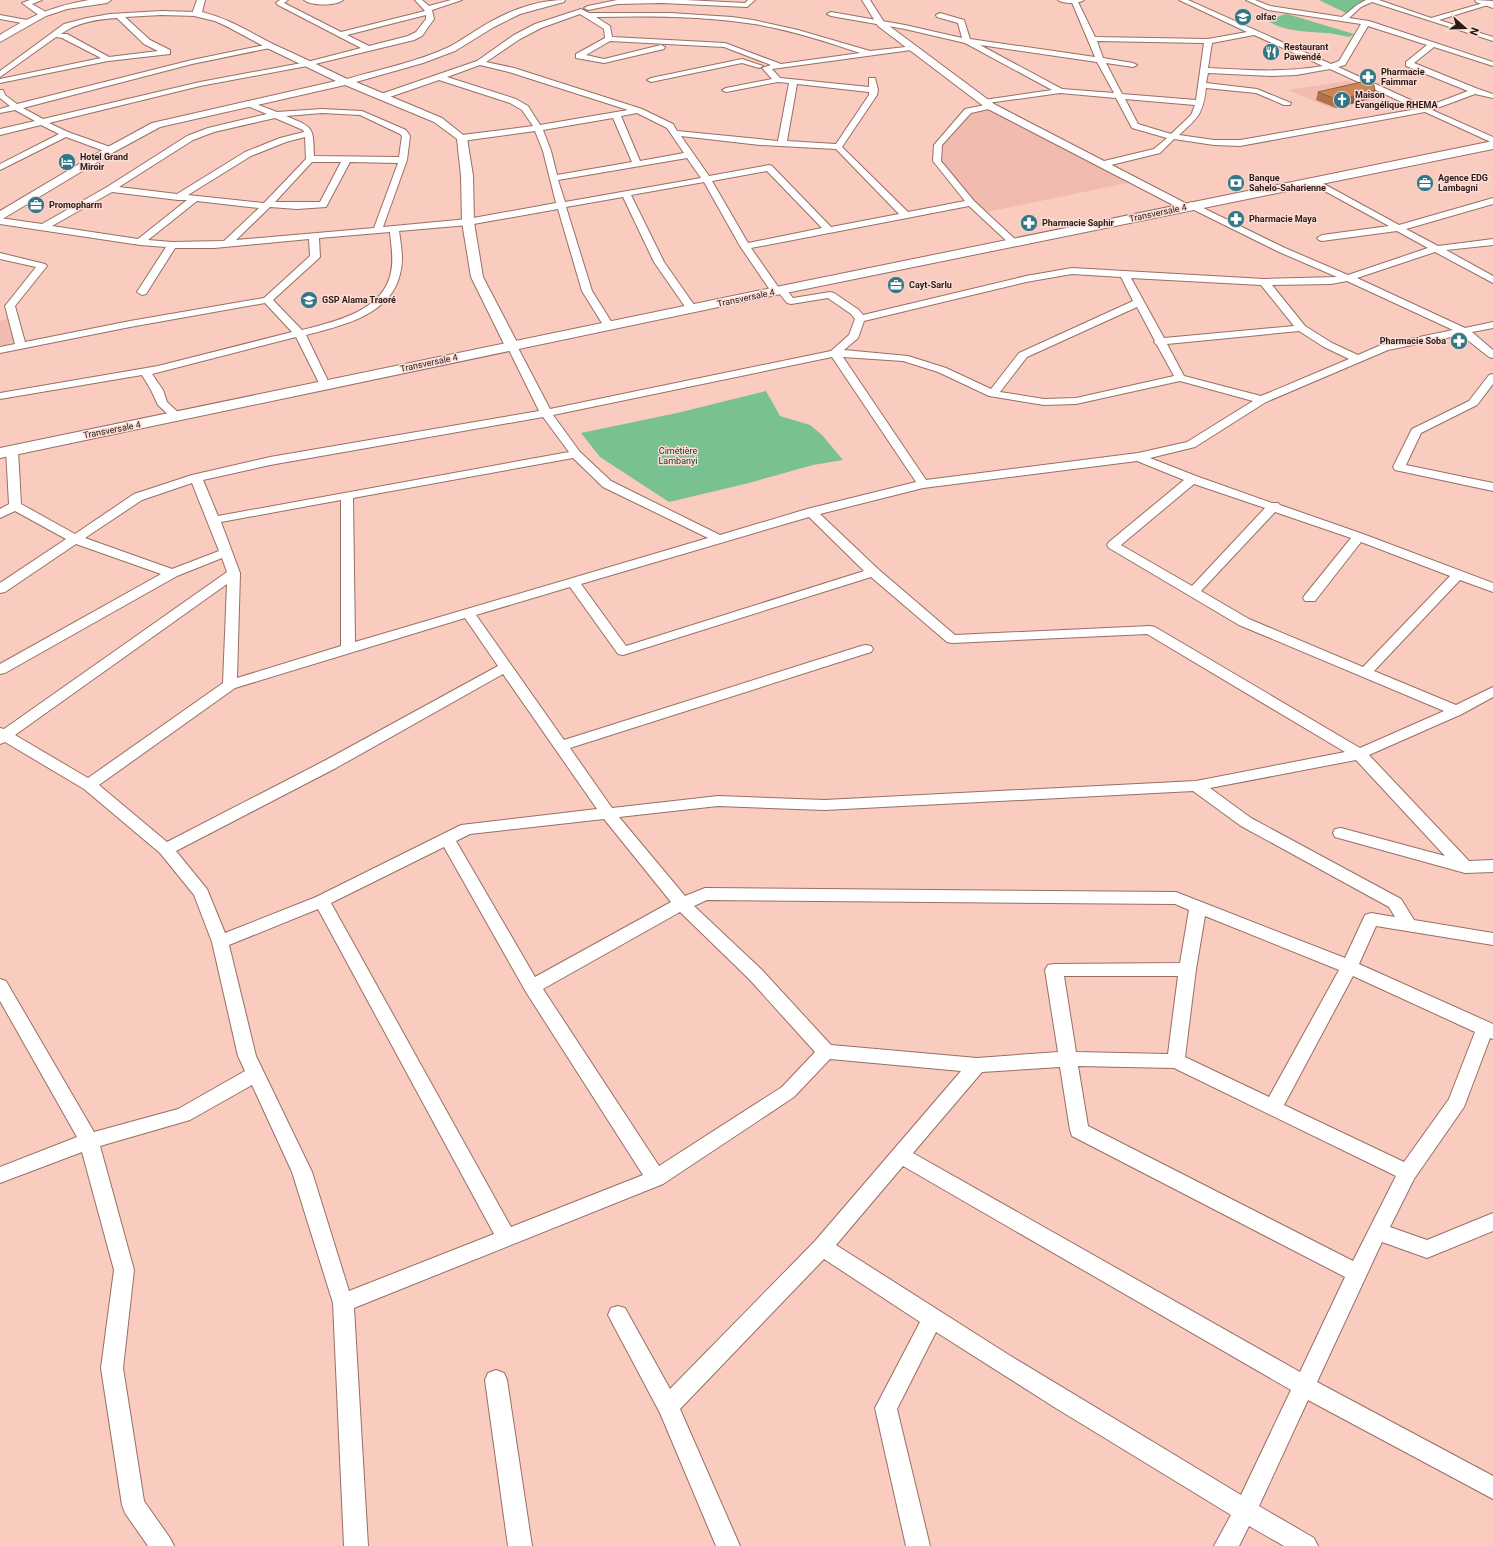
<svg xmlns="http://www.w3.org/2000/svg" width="1493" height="1546" viewBox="0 0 1493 1546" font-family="Roboto,sans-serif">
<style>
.built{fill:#f1bcaf}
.green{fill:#79c190}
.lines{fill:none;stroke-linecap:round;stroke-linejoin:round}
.minor-casing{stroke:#986f65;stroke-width:2}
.tertiary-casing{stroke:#986f65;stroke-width:2}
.secondary-casing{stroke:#986f65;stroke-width:2}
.primary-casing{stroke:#986f65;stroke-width:2}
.minor{fill:#fff;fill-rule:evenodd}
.tertiary{fill:#fff;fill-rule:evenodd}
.secondary{fill:#fff;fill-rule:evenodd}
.primary{fill:#fff;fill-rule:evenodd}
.wall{fill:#b07349}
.shaded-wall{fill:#905e3c}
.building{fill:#cd8655;stroke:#905e3c}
.labels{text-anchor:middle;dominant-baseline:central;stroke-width:3;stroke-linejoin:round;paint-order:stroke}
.far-poi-label{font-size:9px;font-weight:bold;fill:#2b1a16;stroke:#faddd6;text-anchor:start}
.far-street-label{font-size:9px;fill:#2b1a16;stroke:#faddd6}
.far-park-label{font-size:9px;fill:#12341f;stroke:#faddd6}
</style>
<rect width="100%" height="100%" fill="#facbbf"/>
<path class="built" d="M1348 81 1384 97 1333 109 1288 90Z
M994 106 1142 180 982 213 938 161 942 143 970 113Z
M7 319 15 343 0 346V321Z"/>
<path class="green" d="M1319 0H1372L1348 14Z
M1287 14 1354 34 1350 37C1342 36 1334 33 1326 33 1305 31 1286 32 1268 21 1275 19 1279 15 1287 14Z
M766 391 780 416 810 425 822 435 843 460 813 465 749 483 669 502 600 457 581 433 677 413Z"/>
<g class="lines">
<defs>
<path id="minor" d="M30 0H42L32 4 46 12V16H40L22 3Z
M280 0H288L284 3 341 32 425 11 415 0H422L429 6 451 0H462L432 10 434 19 422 36 414 40 307 66 200 86 49 123 68 132 113 148 114 150 113 152H107L66 137 0 170V164L59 134 41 125 0 135V129L35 121 15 110 0 113V109L10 106 0 98V90H3L5 95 17 104 192 60 270 44 274 46 270 48 192 64 23 108 43 119 200 82 307 62 361 48 278 5 276 3ZM426 15V19L416 32 408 36 369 46 347 35Z
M304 0H343C336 6 311 6 304 0Z
M617 0H685L745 3 748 0H755L747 7 662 3 618 4 588 10 584 8 588 6Z
M1071 0H1077L1095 37 1208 39 1247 32 1179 0H1188L1331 64 1339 61 1361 24 1268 10 1246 0H1255L1270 6 1342 17 1357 5 1366 0H1379L1431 18 1487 2H1491V4L1439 20 1493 37V41L1372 2 1361 7 1349 18 1369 21 1493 62V66L1434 47 1414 63 1478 89 1493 94V98L1475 94 1432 110 1493 137V143L1425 112 1240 146 1214 145 1174 139 1160 153 1103 167 1099 164 1100 162 1154 149 1167 138 1132 128 1116 98 1060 93 981 104 980 102 984 100 1052 90 965 43 905 29 831 16 827 14 831 12 905 25 962 38 958 23 937 17 936 15 940 13 964 20 970 39 1095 57ZM1368 26 1427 45 1406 62V66L1468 91 1426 107 1338 67 1345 65ZM1254 35 1323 66C1282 73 1249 70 1208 68L1212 43ZM1097 41 1204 43 1196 100 1122 94 1106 63 1133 67 1137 65 1133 63 1103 58ZM980 45 1097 62 1114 93 1062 89ZM1330 69 1417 109 1240 140H1214L1179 135C1198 118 1203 114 1206 88L1256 93 1284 105H1290L1291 103 1257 89 1206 83 1208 73 1272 76 1296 75ZM1125 99 1195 105 1191 115 1171 134 1138 124Z
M581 9 589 13H670L732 17 753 20 798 30 870 51 914 46V50H911L772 69 780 78 869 87V78H875L878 90 877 95 842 147 908 212 965 201 933 161 934 145 965 109 990 104H993V108L971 113 942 145 941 161 974 201 1017 241 1019 243 1017 245H1011L969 206 751 248 779 288H785L793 298 830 292 834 293 859 310 863 315 1026 276 1072 268 1264 279 1337 277 1279 252 1188 207 1186 205 1191 202 1285 248 1348 275 1428 248 1397 231 1322 241 1319 240 1317 238 1322 235 1389 226 1310 183 1309 181 1310 179 1313 178 1399 225 1493 198V204L1406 229 1438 246 1493 239V245L1446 250 1493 276V283L1435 252 1357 278 1465 328 1493 322V328L1472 332 1493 350V358L1489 357 1461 335 1388 350 1266 402 1195 447 1150 458 1196 476 1272 503H1278L1280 505 1363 534 1493 583V592L1460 580 1374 671 1456 705 1493 687V697L1462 714 1369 755 1469 861 1493 860V872L1465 873 1335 837 1333 833 1335 829 1341 828 1445 856 1356 760 1210 788 1251 818 1401 899 1414 920 1493 933V945L1376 926 1359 964 1493 1024V1039L1490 1038 1464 1107 1414 1179 1390 1227 1427 1240 1493 1213V1231L1427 1258 1382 1242 1317 1382 1493 1476V1499L1308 1400 1259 1506 1314 1538 1318 1546H1284L1249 1526 1239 1546H1214L1231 1515 1054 1407 936 1332 897 1409 930 1546H906L875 1408 920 1322 824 1259 680 1409 740 1546H716L660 1413 608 1315 611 1308 618 1306 625 1308 670 1389 815 1241 961 1071 830 1059 794 1097 663 1184 354 1308 368 1546H344L333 1303 292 1172 252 1085 190 1120 100 1146 134 1270 123 1368 144 1501 170 1538 174 1546H148L125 1513 122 1505 101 1368 114 1270 82 1152 0 1183V1167L77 1137 0 1001V979L6 981 94 1132 178 1109 245 1071 238 1056 212 942 194 895 160 853 84 789 5 742 0 744V728L4 729 227 572 222 558 177 576 5 673 0 674V664L161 574 76 544 5 592 0 593V583L66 539 15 511 0 518V509L9 504 6 450 8 448H16L18 450 21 504 75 534 134 494 192 475 270 457 539 411 507 346 508 344H516L517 346 550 409 831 351 849 335 855 319 851 314 828 298 791 304 787 303 779 293H772L740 246 704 182 631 195 664 262 697 309 696 311H688L654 262 623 197 566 207 592 291 614 326 609 329 605 328 582 291 558 209 468 225 399 231C401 245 404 260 400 274 391 315 341 326 306 335L330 385 329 387H321L296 337 152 374 163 390 167 402 183 417 181 419H173L158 405 151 390 142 375 0 399V393L158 366 292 332 265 303 130 327 0 353V347L15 344 5 306 36 267 0 259V253L45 264 47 266 15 306 25 342 130 321 264 298 310 256 309 239 214 248H175L146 294 142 295 137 292 166 247 140 245 0 224V218L42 224 107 187 187 136 208 128 267 114 245 105 244 103 248 101 277 112 322 109 362 111 406 130 410 136 407 160 383 227 468 219 556 203 543 151 535 131 462 141 458 138 462 135 533 126 522 110 510 103 439 80 384 99H378L377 97 378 95 477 61 514 35 535 24ZM580 14 604 29 605 38 576 54V58L604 63 664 49 665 47 661 45 604 59 586 55 610 41 724 47 771 65 762 68 772 79 726 88 722 90 726 92 778 82 789 83 778 141 677 131 673 124 642 109 514 68 486 62 520 39 541 28ZM596 17C648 16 702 16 754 24 790 30 825 41 860 53L781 64 725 43 612 37 610 26ZM480 65 509 72 628 110 540 125 528 106 516 99 447 77ZM797 84 869 92V95L836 144 787 141ZM322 113 360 115 400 134 402 136 399 157 314 156C313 126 314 128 286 116ZM637 113 667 128 684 153 640 161 621 116ZM275 118 303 130 304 132 280 138 245 152 177 194 119 187 193 140 214 132ZM613 118 632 162 557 175 551 151 543 130ZM681 136 760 145 836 149 899 214 831 227 772 166 769 165 709 176ZM305 137 306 159 264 203 188 195 251 156 286 142ZM687 158 701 178 565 202 558 180ZM312 162H341L320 202H275ZM350 162 398 163 374 228 236 240 270 207 297 209 326 207ZM767 171 822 228 748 243 712 181ZM112 192 178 200H187L138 239 52 226ZM197 201 259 208 224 241 172 242 148 240ZM390 232C391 245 394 259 391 272 384 311 334 322 302 330L273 300 318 259 320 257 319 238ZM1072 274 1121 277 1133 301 1019 353 991 389 946 368 908 356 844 350 858 338 864 321 1026 282ZM1131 278 1261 285 1294 326 1164 338ZM1347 281 1453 330 1381 345 1358 355 1332 343 1305 326 1272 285 1331 284ZM1137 307 1155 341 1154 342 1157 345 1174 376 1076 398 1044 399 1000 392 1027 357ZM1299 331 1324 347 1349 359 1261 396 1184 376 1167 344ZM832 357 916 482 807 509 720 535 611 481 580 452 553 415ZM843 357 903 361 938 372 989 396 1044 405 1076 404 1180 381 1253 401 1187 442 1138 453 926 480ZM543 417 569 452 218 516 203 480 270 465ZM573 458 603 487 708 538 355 642 353 498ZM1137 461 1184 480 1109 542 1107 545 1109 548 1239 625 1444 711 1360 748 1155 627 1150 626 955 635 878 569 820 514 923 488ZM192 483 219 551 172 569 85 538 142 500ZM1194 484 1265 508 1192 586 1121 545ZM341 500V646L237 678 240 573 221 522ZM1275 512 1351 538 1305 595 1303 598 1305 601H1315L1361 542 1450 576 1363 667 1249 619 1201 591ZM809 517 864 571 626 646 581 584ZM871 577 947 642 952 643 1147 634 1345 752 1196 781 825 800 718 796 612 808 570 748 871 652 873 649 871 646 866 645 861 646 564 740 476 615 570 587 618 654 623 655ZM227 584 223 683 88 778 15 735ZM465 618 498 666 326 760 167 842 99 785 235 688ZM503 674 597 809 461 825 316 897 225 933 207 889 176 851 336 768ZM1193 791 1241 826 1389 907 1395 917 1371 913 1365 915 1345 958 1176 892 705 888 685 896 619 817 718 806 825 810ZM604 819 671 902 535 977 456 841 470 834ZM444 847 526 992 643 1175 511 1227 331 903ZM707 900 1175 904 1189 910 1180 963 1054 964 1048 965 1045 970 1058 1052 977 1058 831 1045 761 969 694 906ZM318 909 494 1234 349 1291 312 1172 256 1056 229 945ZM680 912 749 979 815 1052 782 1087 659 1166 543 989ZM1205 916 1339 970 1269 1097 1185 1057 1196 969ZM1064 976H1178L1168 1054 1076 1052ZM1353 976 1475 1032 1449 1099 1404 1162 1284 1105ZM1078 1066 1174 1068 1396 1176 1353 1261 1088 1126ZM1060 1067 1070 1130 1072 1136 1345 1277 1300 1372 913 1153 982 1072ZM903 1166 1291 1390 1241 1495 1009 1355 836 1245Z
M161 11 197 12 201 14 197 16 161 15 125 17 150 40 170 50V54L108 61 0 83V79L101 58 62 38 56 37 0 77V71L64 24 87 18 110 14ZM117 18 144 44 158 51 109 57 67 34H61C77 22 98 19 117 18Z
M0 15 27 20 31 22 27 24 0 19Z
M742 59 763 66 759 68 742 63 651 82 647 80 651 78Z
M1493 374V384L1477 405 1421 433 1406 465 1493 483V491L1395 470 1393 467 1412 429 1469 401 1489 375Z
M496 1370 504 1373 507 1380 532 1546H508L485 1380 488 1373Z"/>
<path id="tertiary" d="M89 0H111L107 3 67 9 46 16 0 42V35C30 16 54 6 89 0Z
M197 0H205L202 12C230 19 249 32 275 45 299 56 323 67 347 79 380 69 417 62 449 47 462 40 474 31 488 23 511 10 538 0 565 0L564 2 520 14 494 27 455 51 423 63 356 82 442 118 467 138 473 176 474 222 483 277 519 346 517 349H507L505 346 471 277 462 222 461 176 457 139 434 122 345 85 160 127 114 152 4 218 0 220V211L106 148 152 123 336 81 267 48 226 26 215 21 194 16 192 14Z
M862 0H870L884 22 994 104 1189 205 1191 207 1189 209H1181L986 108 878 26Z
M1058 0H1084C1079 4 1063 4 1058 0Z"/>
<path id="secondary" d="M1493 141V149L776 295 0 458V448L776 287Z"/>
<path id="primary" d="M1475 0 1493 1V8L1476 2Z"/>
</defs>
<use href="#minor" class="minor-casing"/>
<use href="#tertiary" class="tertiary-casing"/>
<use href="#secondary" class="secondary-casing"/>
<use href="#primary" class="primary-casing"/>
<use href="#minor" class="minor"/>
<use href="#tertiary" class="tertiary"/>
<use href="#secondary" class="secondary"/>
<use href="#primary" class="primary"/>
</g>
<path class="wall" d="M1318 92 1373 98 1336 108 1316 100Z"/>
<path class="shaded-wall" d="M1375 90 1373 98 1336 108 1338 100Z"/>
<path class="building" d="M1370 80 1373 81 1375 90 1338 100 1318 92Z"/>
<defs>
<symbol id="university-disc" viewBox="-11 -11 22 22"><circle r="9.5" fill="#337786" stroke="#faddd6"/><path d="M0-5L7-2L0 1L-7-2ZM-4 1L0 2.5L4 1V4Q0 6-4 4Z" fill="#fff"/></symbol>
<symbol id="restaurant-disc" viewBox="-11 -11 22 22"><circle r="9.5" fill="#337786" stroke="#faddd6"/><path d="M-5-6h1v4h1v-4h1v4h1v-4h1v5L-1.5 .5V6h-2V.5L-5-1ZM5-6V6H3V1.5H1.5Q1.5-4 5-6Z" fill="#fff"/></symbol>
<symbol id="pharmacy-disc" viewBox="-11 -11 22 22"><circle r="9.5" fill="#337786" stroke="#faddd6"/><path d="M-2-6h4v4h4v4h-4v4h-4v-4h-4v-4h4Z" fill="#fff"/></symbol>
<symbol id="church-disc" viewBox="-11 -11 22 22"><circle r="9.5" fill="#337786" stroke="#faddd6"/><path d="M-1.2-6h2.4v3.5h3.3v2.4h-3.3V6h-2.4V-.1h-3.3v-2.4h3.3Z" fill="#fff"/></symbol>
<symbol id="hotel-disc" viewBox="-11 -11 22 22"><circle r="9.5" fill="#337786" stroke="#faddd6"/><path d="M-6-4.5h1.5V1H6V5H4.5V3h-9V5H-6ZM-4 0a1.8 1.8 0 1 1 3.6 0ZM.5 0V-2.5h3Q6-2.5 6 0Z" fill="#fff"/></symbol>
<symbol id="bank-disc" viewBox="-11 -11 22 22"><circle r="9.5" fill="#337786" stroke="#faddd6"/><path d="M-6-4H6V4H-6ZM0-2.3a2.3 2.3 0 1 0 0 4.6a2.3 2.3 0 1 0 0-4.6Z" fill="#fff"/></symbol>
<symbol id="office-disc" viewBox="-11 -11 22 22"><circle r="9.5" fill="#337786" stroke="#faddd6"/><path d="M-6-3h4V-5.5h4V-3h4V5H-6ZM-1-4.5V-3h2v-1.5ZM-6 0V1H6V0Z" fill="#fff"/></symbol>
<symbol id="school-disc" viewBox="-11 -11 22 22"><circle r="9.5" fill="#337786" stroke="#faddd6"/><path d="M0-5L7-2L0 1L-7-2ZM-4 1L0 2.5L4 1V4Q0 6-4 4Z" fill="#fff"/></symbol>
</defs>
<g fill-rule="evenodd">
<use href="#university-disc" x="1233" y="7" width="20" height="20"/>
<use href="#restaurant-disc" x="1261" y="42" width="20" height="20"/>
<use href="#pharmacy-disc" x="1358" y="67" width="20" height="20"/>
<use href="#church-disc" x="1332" y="90" width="20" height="20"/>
<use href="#hotel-disc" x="57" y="152" width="20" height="20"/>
<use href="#bank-disc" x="1226" y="173" width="20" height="20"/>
<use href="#office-disc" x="1415" y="173" width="20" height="20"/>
<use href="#office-disc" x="26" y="195" width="20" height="20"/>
<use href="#pharmacy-disc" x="1226" y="209" width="20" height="20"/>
<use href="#pharmacy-disc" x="1019" y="213" width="20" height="20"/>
<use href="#office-disc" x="886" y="275" width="20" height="20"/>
<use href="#school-disc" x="299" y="290" width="20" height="20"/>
<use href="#pharmacy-disc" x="1449" y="331" width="20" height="20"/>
</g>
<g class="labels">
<g class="far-poi-label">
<text x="1256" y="17">olfac</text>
<text x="1284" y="47">Restaurant<tspan x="1284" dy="10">Pawendé</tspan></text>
<text x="1381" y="72">Pharmacie<tspan x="1381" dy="10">Faimmar</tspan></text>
<text x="1355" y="95">Maison<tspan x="1355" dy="10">Évangélique RHEMA</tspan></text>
<text x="80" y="157">Hotel Grand<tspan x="80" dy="10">Miroir</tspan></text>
<text x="1249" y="178">Banque<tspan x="1249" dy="10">Sahelo-Saharienne</tspan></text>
<text x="1438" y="178">Agence EDG<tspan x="1438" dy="10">Lambagni</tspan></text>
<text x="49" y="205">Promopharm</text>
<text x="1249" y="219">Pharmacie Maya</text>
<text x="1042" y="223">Pharmacie Saphir</text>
<text x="909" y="285">Cayt-Sarlu</text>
<text x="322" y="300">GSP Alama Traoré</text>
<text x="1446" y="341" text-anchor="end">Pharmacie Soba</text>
</g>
<g class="far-street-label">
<text transform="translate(1158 213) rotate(-12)">Transversale 4</text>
<text transform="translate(746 298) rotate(-12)">Transversale 4</text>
<text transform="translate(429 363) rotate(-12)">Transversale 4</text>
<text transform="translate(112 430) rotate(-11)">Transversale 4</text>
</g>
<g class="far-park-label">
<text x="678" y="451">Cimétière<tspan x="678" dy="10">Lambanyi</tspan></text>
</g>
</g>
<g transform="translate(1465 28) rotate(110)" stroke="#faddd6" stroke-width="3" paint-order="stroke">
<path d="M0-3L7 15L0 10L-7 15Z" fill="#2b1a16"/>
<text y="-6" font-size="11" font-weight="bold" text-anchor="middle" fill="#2b1a16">N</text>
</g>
</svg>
